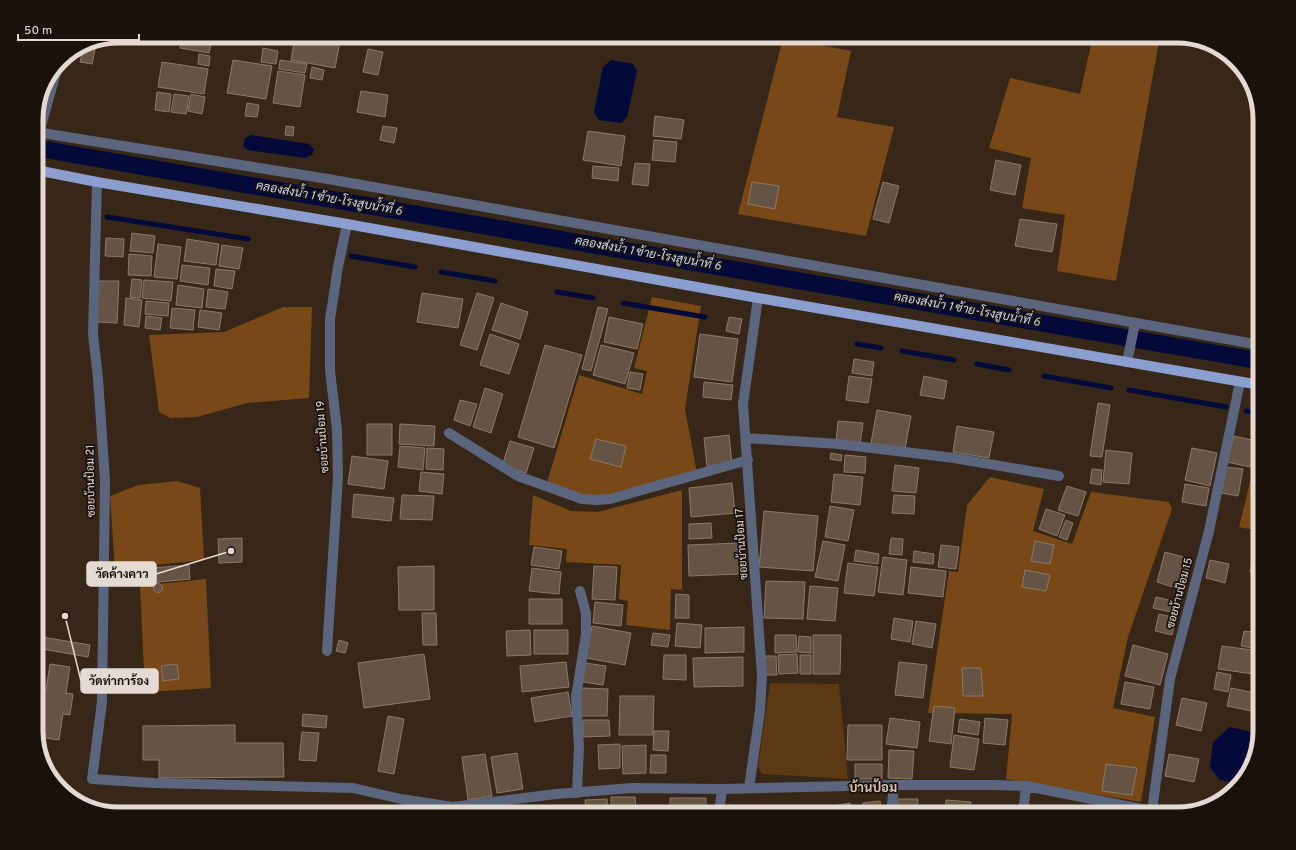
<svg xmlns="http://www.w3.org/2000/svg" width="1296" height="850" viewBox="0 0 1296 850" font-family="Overpass,Sarabun,sans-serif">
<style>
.green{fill:#5d3913}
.forest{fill:#784816}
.water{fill:#030938}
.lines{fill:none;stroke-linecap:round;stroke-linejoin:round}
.stream{stroke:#030938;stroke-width:5}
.canal{stroke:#030938;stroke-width:17}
.building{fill:#655343;stroke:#8d7969}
.minor{stroke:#5b657d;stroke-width:10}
.major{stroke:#8a9ed0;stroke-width:10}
.labels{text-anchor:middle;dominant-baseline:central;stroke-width:3.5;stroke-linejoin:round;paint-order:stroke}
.street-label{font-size:11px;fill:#e5dad1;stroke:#19120c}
.water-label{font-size:12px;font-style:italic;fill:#c7d6f6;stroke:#19120c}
.quarter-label{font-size:13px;font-weight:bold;fill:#dac4b3;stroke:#19120c}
.rim{fill:none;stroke:#e5dad1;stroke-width:5}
.leader{fill:none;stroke:#e5dad1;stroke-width:1.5}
.callout-dot{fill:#e5dad1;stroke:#19120c;stroke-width:1.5}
.callout{fill:#e5dad1;stroke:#e5dad1;stroke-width:1.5}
.callout-label{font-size:12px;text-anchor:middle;font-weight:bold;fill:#111}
</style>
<rect width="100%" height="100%" fill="#372719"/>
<path class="green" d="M770 683 839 684 848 779 762 774 758 767Z"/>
<path class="forest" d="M1093 36H1160L1116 281 1057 271 1065 215 1022 208 1031 158 989 148 1010 78 1080 94Z
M783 38 851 51 837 117 894 127 866 236 738 214Z
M652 297 701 306 685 409 697 473 594 499 546 486 579 375 642 394 647 371 634 368Z
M283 307H312L309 398 247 403 197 417 170 418 159 412 149 335 224 332Z
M1260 442V531L1239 527Z
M990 477 1044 489 1033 531 1072 544 1091 492 1169 502 1172 509 1128 637 1113 708 1155 717 1141 802 1006 779 1012 714 928 713 949 571 958 572 967 505Z
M177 481 200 488 204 560 115 569 110 496 139 485Z
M682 490V590L671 589 670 630 626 625 628 601 619 599 621 565 566 562 567 549 529 545 533 495 571 511 598 512Z
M206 579 211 688 145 692 140 586Z
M147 805 259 810V814H146Z"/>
<path class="water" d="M611 60 633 64 637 71 627 117 621 123 599 120 594 112 603 67Z
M251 135 309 144 314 149 312 155 305 158 247 150 243 146 245 138Z
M1230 727 1259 734 1246 777 1238 784 1220 780 1210 768 1213 742Z"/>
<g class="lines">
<path class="stream" d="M107 217 248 239
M351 256 415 267
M441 272 495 281
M557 292 593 298
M623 303 705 317
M857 344 881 348
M902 351 954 360
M977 364 1009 370
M1044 376 1111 388
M1129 390 1226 407
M1246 411 1260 413"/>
<path class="canal" d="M36 148 1260 361"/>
</g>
<path class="building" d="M183 36H213L209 53 180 48Z
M295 36H341L335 68 291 60Z
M97 40 92 64 80 62 84 45 88 42Z
M263 48 278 51 276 64 261 62Z
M368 49 383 52 378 75 363 72Z
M199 54 210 56 209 66 198 64Z
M233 60 272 66 266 99 227 93Z
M280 60 307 64 305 73 279 69Z
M162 62 208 69 204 94 158 87Z
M312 67 324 70 322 80 310 78Z
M278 71 305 75 300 107 273 103Z
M361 91 388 95 385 117 357 112Z
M157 92 171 94 169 112 155 110Z
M174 94 189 96 186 114 171 112Z
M191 94 205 97 202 114 188 111Z
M247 103 259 105 257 117 245 116Z
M655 116 684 120 681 139 653 136Z
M286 126 294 127 293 136 285 135Z
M383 126 397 128 394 143 380 140Z
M588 131 625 136 621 166 583 160Z
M654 140 677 142 675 162 652 160Z
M996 160 1021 165 1015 195 990 190Z
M635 163 650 164 648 186 632 184Z
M593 166 619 168 618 181 592 178Z
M752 182 779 186 775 209 748 204Z
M883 182 899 186 889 223 873 219Z
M1020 219 1057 224 1052 252 1015 246Z
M132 233 155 236 153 253 130 251Z
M106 238 124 239 123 257 105 256Z
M187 239 219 244 216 265 184 261Z
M158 244 181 247 177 279 154 277Z
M222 245 243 248 239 269 219 266Z
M129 254 152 256 151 276 128 275Z
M182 265 210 268 208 285 180 281Z
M216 269 235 271 232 289 214 286Z
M132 279 142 280 140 298 130 297Z
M144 280 173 282 171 301 142 298Z
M98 281H119L117 323 96 322Z
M178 285 204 289 202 308 176 305Z
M208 289 228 292 225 309 206 307Z
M422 293 463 299 458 328 417 322Z
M477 293 494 298 477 350 460 345Z
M126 298 142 300 139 327 124 325Z
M146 301 169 303 168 316 145 314Z
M501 303 528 312 520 339 492 330Z
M598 307 608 309 591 371 582 369Z
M172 308 195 310 193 330 170 328Z
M200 310 222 313 219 330 198 327Z
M146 316 162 318 160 330 145 328Z
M609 317 643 324 637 349 604 342Z
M729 317 742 319 739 334 726 331Z
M490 334 519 344 509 374 480 365Z
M700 334 738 339 732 382 694 377Z
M545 345 582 355 554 448 518 437Z
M601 345 634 353 625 384 593 375Z
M854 359 874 362 872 376 852 373Z
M630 372 643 374 640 390 627 388Z
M849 376 872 379 868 403 846 400Z
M924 376 947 381 944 399 920 395Z
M704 382 733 385 731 400 703 397Z
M485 388 503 394 491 433 473 427Z
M460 400 477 404 470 426 454 420Z
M1098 403 1110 405 1102 457 1090 456Z
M877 410 911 416 905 449 871 443Z
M838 421 863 423 860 445 836 442Z
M367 424H392V455H367Z
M400 424 435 426 434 446 399 444Z
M957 426 994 432 989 458 953 452Z
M729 435 732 464 707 467 704 438Z
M1234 436 1256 441 1250 467 1227 462Z
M596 439 626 446 621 467 590 459Z
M510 441 534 448 526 473 502 466Z
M400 446 425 448 423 470 398 467Z
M427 448 444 449 443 470 426 469Z
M1192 448 1217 453 1210 486 1185 480Z
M1106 450 1132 453 1129 484 1103 482Z
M831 453 842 455 841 461 830 459Z
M845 455 866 457 865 473 844 472Z
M352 456 388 461 384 489 348 484Z
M895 465 919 468 916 493 892 491Z
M1225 467 1243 469 1238 496 1221 493Z
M1092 469 1102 470 1101 485 1090 483Z
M421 472 444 474 442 494 419 491Z
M834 474 863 477 860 505 831 502Z
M732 483 735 513 691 517 689 488Z
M1185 484 1209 488 1206 506 1182 502Z
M1067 486 1086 492 1078 516 1058 510Z
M354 494 394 498 391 521 352 517Z
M402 495 434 496 432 520 400 519Z
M894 495 915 496 914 514 892 513Z
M830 506 854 510 848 541 825 537Z
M1046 509 1065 515 1057 536 1039 529Z
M764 511 818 516 813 571 759 567Z
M1066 520 1073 523 1067 540 1059 537Z
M711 523 712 538 689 539V524Z
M1256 533H1260V556L1252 554Z
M242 538V562L219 563 218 539Z
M891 538 903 539 902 555 889 554Z
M823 541 845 545 838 581 815 577Z
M1035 541 1054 545 1050 564 1031 561Z
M740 543V574L689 576 688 545Z
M941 545 959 547 956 569 938 567Z
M534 547 562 551 559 569 531 565Z
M856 550 879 554 878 564 854 561Z
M914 551 934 554 933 564 913 562Z
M1165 552 1191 559 1182 590 1157 582Z
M883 557 907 560 903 595 878 592Z
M1253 557 1260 559V574L1250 572Z
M36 560 44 562 36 598Z
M1210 560 1229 564 1225 583 1206 578Z
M848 563 878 567 874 596 844 593Z
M189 565 190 579 117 586 115 571Z
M434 566V610H399L398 567Z
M594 566 617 567 615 600 592 599Z
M911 567 946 571 943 597 908 593Z
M532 568 561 572 559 594 529 591Z
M1025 570 1050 575 1046 591 1022 587Z
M766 581 805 582 803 619 764 618Z
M153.5 588a4.5 4.5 0 1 1 9 0a4.5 4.5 0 1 1-9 0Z
M810 586 838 588 835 621 807 619Z
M676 594 689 595V618H675Z
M1156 597 1173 601 1170 612 1153 608Z
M529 599H562V624H529Z
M595 602 623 605 621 626 593 623Z
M422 613H436L437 645H423Z
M1159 614 1176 618 1172 635 1155 631Z
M894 618 913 621 910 642 891 639Z
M916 621 936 624 932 648 912 644Z
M677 623 702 625 700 648 675 646Z
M592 626 631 633 625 665 586 658Z
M744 627V652L705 653V628Z
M530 630 531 655 507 656 506 631Z
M534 630H568V654H534Z
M1244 631 1260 633 1258 649 1241 646Z
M653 633 670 635 668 647 651 645Z
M775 635H796L797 652 775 653Z
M813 635H841L840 674H813Z
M36 636 90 645 88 657 36 648Z
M799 636 811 637V653L798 652Z
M339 640 348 643 345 653 336 651Z
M1133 645 1168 654 1160 685 1125 676Z
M1222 646 1260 651V675L1218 669Z
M424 654 430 699 364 708 358 663Z
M797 654 798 673 779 674 778 655Z
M664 655H686V680L663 679Z
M800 655H811V674H800Z
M765 656H776L777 675H765Z
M743 657V686L694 687 693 658Z
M566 662 569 687 522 692 520 666Z
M899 662 927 665 923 698 895 695Z
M585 663 606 666 603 685 583 682Z
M50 664 70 667 66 693 73 694 70 715 63 714 59 740 39 737 43 711H36L39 689 46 690Z
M177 664 179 679 163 681 161 666Z
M962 668H981L983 696H963Z
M1217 672 1231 675 1228 692 1214 689Z
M1125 682 1154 687 1150 709 1121 704Z
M581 688 608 689 607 716H580Z
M1231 688 1260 694 1257 712 1227 706Z
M568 692 572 716 535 722 531 698Z
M620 696H654L653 735H619Z
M1182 698 1207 703 1201 731 1176 725Z
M934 706 955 708 951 744 929 741Z
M303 714 327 716 326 728 302 726Z
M388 716 404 719 394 774 378 771Z
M890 718 920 722 917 748 886 744Z
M985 718 1008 720 1005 745 983 743Z
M960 719 980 722 978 735 958 732Z
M583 720H609L610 736 583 737Z
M235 725V743H283L284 777 159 778V760H143V726Z
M848 725H882V760H847Z
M654 731H669L668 751 653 750Z
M302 732 319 733 316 761 299 760Z
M954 735 979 739 974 770 950 767Z
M620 744V768L599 769 598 745Z
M646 745V773L623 774 622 746Z
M889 750 914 751 912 779 888 778Z
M517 753 523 789 497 793 491 757Z
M485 754 492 796 468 800 462 757Z
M1169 754 1199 759 1194 782 1165 776Z
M651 755H666V773H650Z
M855 764H882V779H855Z
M1106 764 1137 768 1132 795 1102 791Z
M611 797H635L636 809H611Z
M670 798H706V814H670Z
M607 799 608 814H586L585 800Z
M898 799H918L917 814 897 813Z
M946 800 971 802 970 814H945Z
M880 801 882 814H864L863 803Z
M850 803 853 814H790Z
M728 805 760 807 759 814H728Z
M544 810 545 814H529L528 812Z
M974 810 998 812V814H974Z
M1065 810 1093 814H1065Z
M641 812H662V814H641Z
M612 813H634V814H612Z"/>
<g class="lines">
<path class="minor" d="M36 132 328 179 1260 345
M39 133 59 62
M97 182 93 334 98 378 105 480 102 702 92 779 154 783 353 788 401 799 453 807 556 794 632 788 722 789 894 785H994L1026 786 1152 811 1177 814
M1127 362 1135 323
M449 433 518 476 582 499 596 500 610 499 748 460
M746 438 839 444 954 458 1059 476
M327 651 338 477 337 430 330 370V319L338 267 347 224
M749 788 760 711 762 676 743 404 758 298
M577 793 579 747 576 697 586 634V613L580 591
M1152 811 1170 679 1209 531 1240 382
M503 814 504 801
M719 814 722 789
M891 814 894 785
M1023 814 1026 786"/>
<path class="major" d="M36 170 97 182 347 224 758 298 1260 385"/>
</g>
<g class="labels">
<g class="street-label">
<text transform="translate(323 437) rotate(-94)">ซอยบ้านป้อม 19</text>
<text transform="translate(91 481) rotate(-91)">ซอยบ้านป้อม 21</text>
<text transform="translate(742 544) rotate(-94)">ซอยบ้านป้อม 17</text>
<text transform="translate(1180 593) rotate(-75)">ซอยบ้านป้อม 15</text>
</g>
<g class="water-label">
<text transform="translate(329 199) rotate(10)">คลองส่งน้ำ 1 ซ้าย-โรงสูบน้ำที่ 6</text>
<text transform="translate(648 254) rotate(10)">คลองส่งน้ำ 1 ซ้าย-โรงสูบน้ำที่ 6</text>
<text transform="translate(967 310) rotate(10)">คลองส่งน้ำ 1 ซ้าย-โรงสูบน้ำที่ 6</text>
</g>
<g class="quarter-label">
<text x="873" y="789">บ้านป้อม</text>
</g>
</g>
<path d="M0 0H1296V850H0ZM119 43H1177A76 76 0 0 1 1253 119V731A76 76 0 0 1 1177 807H119A76 76 0 0 1 43 731V119A76 76 0 0 1 119 43Z" fill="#19120c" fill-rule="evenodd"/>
<path class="rim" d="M119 43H1177A76 76 0 0 1 1253 119V731A76 76 0 0 1 1177 807H119A76 76 0 0 1 43 731V119A76 76 0 0 1 119 43Z"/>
<path class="leader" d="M231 551L156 574M65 616L81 681"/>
<g class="callout-dot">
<circle cx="231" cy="551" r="4"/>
<circle cx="65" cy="616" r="4"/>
</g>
<g class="callout">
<rect x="87" y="562" width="69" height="24" rx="4"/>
<rect x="81" y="669" width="77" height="24" rx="4"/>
</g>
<g class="callout-label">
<text x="122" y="578">วัดค้างคาว</text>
<text x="119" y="685">วัดท่าการ้อง</text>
</g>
<path d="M18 34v6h121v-6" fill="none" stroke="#e5dad1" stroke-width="2"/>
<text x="24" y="34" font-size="12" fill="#e5dad1" stroke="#19120c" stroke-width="3" paint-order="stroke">50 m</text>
</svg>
